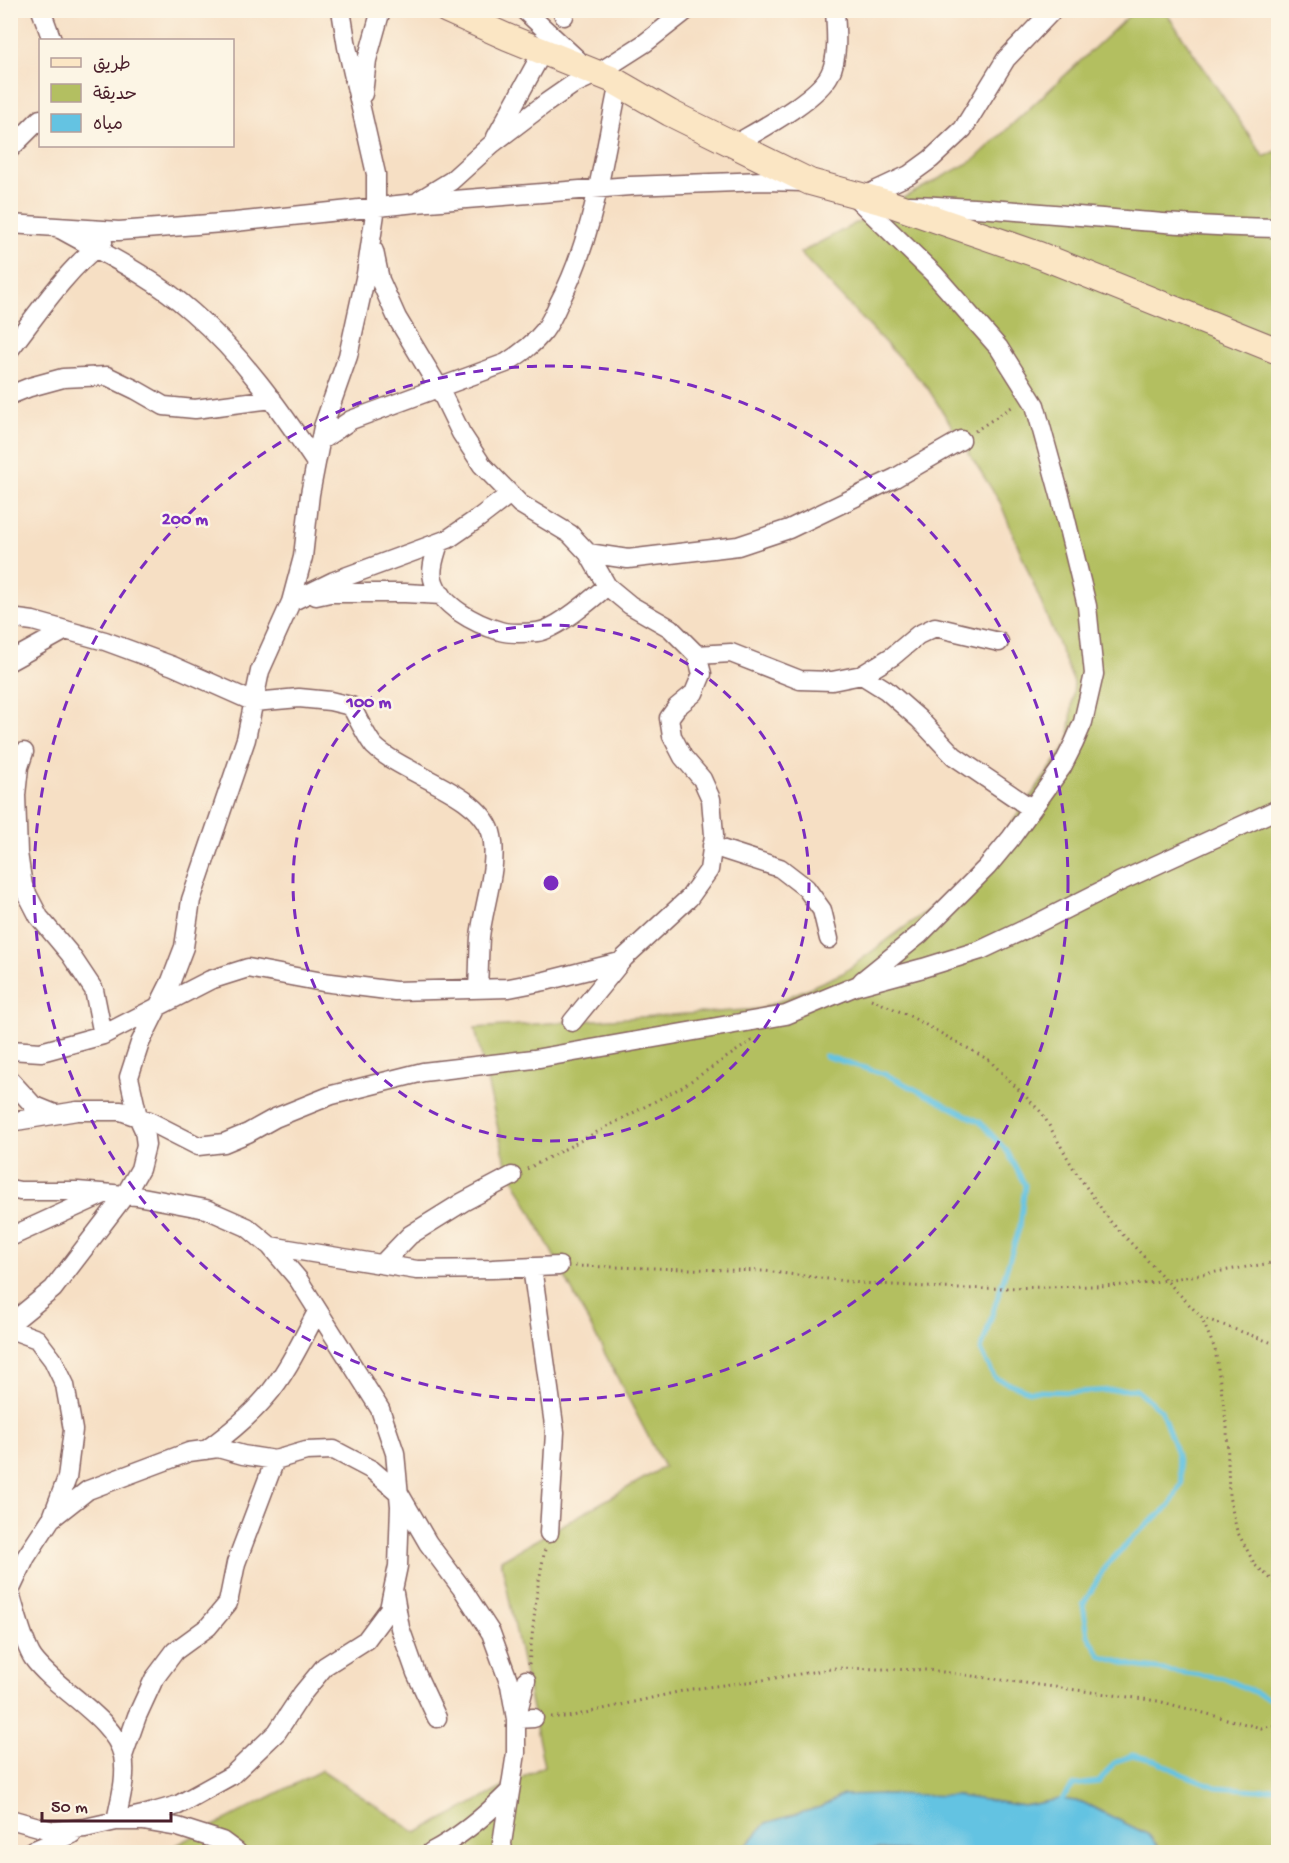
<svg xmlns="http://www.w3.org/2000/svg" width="1289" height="1863" viewBox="0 0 1289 1863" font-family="'Gochi Hand','Playpen Sans Arabic',sans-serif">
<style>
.green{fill:#b3bf61;stroke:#7e6f46;stroke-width:1.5}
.water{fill:#64c3e2;stroke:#577186;stroke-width:1.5}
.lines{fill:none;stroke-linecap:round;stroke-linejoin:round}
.stream{stroke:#64c3e2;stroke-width:5}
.street-casing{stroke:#866261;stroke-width:21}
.secondary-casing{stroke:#866261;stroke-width:28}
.path{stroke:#866261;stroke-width:3;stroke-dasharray:1.5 4.5;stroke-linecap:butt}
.street{stroke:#fff;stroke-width:18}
.secondary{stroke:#fbe6c4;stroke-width:26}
.ring{fill:none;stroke:#7b2cbf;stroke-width:3;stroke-dasharray:10 8}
.centre{fill:#7b2cbf;stroke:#fcf5e5;stroke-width:3}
.ring-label{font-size:18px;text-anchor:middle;font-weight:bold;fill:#7b2cbf;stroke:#fcf5e5;stroke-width:5;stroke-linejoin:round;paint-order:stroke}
</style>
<rect width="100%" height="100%" fill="#fcf5e5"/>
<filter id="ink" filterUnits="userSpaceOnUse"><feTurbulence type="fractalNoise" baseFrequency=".0167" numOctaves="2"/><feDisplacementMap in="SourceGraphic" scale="12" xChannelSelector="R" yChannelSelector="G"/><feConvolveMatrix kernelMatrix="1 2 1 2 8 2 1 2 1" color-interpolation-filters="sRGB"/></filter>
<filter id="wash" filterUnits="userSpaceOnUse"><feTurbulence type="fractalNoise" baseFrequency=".008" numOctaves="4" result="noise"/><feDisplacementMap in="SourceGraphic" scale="24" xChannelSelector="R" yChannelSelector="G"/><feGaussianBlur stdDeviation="1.35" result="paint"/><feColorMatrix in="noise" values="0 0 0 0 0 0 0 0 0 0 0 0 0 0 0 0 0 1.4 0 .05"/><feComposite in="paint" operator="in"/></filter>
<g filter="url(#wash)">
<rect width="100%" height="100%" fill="#f6dfc4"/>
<path class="green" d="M1134 11H1165L1264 157 1278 150V1852H1162L1149 1835 1082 1802 1060 1799 1024 1806 958 1796 843 1795 821 1807 766 1823 741 1852H163L322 1770 417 1833 544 1766 501 1560 664 1467 506 1164 475 1028 761 1009 843 973 976 874 1069 742 1074 683 1000 502 927 387 800 253 974 160Z
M878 1849 921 1852H831L836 1850Z"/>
<path class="water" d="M884 1794 958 1796 1024 1806 1060 1799 1082 1802 1149 1835 1162 1852H921L878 1849 836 1850 831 1852H741L766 1823 821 1807 843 1795Z"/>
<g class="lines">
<path class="stream" d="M825 1056 887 1075 980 1122 1007 1151 1025 1185 1020 1226 981 1350 995 1378 1029 1391 1078 1392 1135 1389 1161 1410 1176 1451 1182 1482 1170 1506 1136 1534 1105 1567 1083 1605 1088 1635 1101 1656 1134 1666 1223 1678 1272 1700 1278 1708
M1058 1804 1074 1785 1099 1782 1114 1763 1132 1755 1157 1761 1182 1774 1216 1787 1257 1790 1278 1788"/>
</g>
</g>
<g filter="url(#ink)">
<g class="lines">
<defs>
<path id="street" d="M41 10 52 40
M524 10 578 60
M562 10 564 16
M363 94 367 60 381 10
M496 137 543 51
M734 145C759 130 818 99 830 74 839 56 836 30 835 10
M10 149 40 119
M854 196 934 274 999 348 1035 405 1061 499 1087 606 1094 674 1083 722 1074 743 1062 767 1011 838 987 867 920 934 862 981
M862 197 909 175 931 159 963 129 1006 59 1053 10
M420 200 451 181 492 144 546 103 572 85 598 73 645 43 687 10
M909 205C1033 208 1155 227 1278 228
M10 224 119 231 235 222 416 203 630 186 764 181 804 182
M60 229C105 254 153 277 192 312 242 355 280 409 316 463
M374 251 380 280 397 318 439 388 461 433 482 465 520 504 570 534 588 553 607 586 630 605 670 628 697 655 702 674 694 693 677 707 669 718 672 736 683 757 702 779 711 799 714 835 709 870 689 898 624 958 572 1022
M10 349C38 313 66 270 103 242
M10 395 30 387 63 378 107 376 136 390 164 406 195 409 272 399
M320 441 351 420 506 363C520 354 533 345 544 331 550 323 555 312 559 303 595 235 603 157 619 83
M439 543C436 554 430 567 433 579 440 606 476 624 500 631 510 634 527 633 537 632 556 630 592 599 607 586
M588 553 628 559 738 546 789 529 895 478 961 440
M316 596 330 593H405L442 595
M291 602 334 581 448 539 480 517 510 494
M10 618 33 621 105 641 173 666 254 702 299 698 330 701 351 706C357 717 367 738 374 746 404 775 478 792 491 832 500 863 483 906 480 937 479 954 479 971 478 988
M697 655 731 653 800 680 832 681 862 675 886 690 919 719 954 756 1032 809
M10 661 66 630
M862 675 893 656 918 635 935 627 999 642
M24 752 19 767 16 795 18 853 23 886 39 917 70 954 94 990 103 1035
M712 846 780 868 806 888 822 910 829 939
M10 1050 41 1052 103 1035 210 980 248 968 323 982 395 991 509 988 545 981 620 962
M10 1080 33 1105 55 1114
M10 1122 77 1111H121L149 1121 198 1146 224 1143 248 1133 275 1118 332 1095 423 1072 534 1059 786 1015 856 986 923 968 981 950 1034 925 1119 882 1278 809
M10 1189 20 1191H77L137 1196 206 1209 247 1227 270 1246 298 1279 380 1409 395 1453 400 1506 398 1566 389 1609 366 1640 325 1666 302 1694 277 1732 232 1775 178 1805 143 1815 116 1821C120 1800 127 1778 123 1756 115 1718 56 1690 33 1658 24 1645 15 1609 10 1593
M10 1237 104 1194
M270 1246 417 1270 492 1269 559 1266
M382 1264 410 1235 463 1202 512 1176
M532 1267 555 1432 549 1533
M10 1324 53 1289 125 1195 140 1169 146 1145 144 1130 138 1117 129 1077 140 1043 171 981 184 947 191 900 246 739 260 671 291 602 303 557 310 494 323 427 348 356 366 274 376 207V174L347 47 341 10
M10 1329 37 1339 53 1360 65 1385 73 1430 67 1478 52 1518
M206 1450C228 1434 248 1418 266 1397 286 1374 302 1340 317 1312
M10 1591 26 1557 51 1519 88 1490 189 1452 218 1448 243 1455 275 1460 306 1451 334 1450 372 1470 399 1493 428 1543 463 1590 491 1633 510 1685 516 1719V1753L502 1843 503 1852
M394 1593 400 1628 416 1673 437 1718
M526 1680 516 1719 534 1718
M123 1756 137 1716 154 1679 175 1651 208 1627 228 1603 236 1563 275 1460
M10 1819 53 1831 85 1828 116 1821H143L178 1827 222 1841 237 1852
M30 1852 72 1834
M431 1852C460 1837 486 1815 509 1792"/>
<path id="secondary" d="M447 10 507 37 611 79 670 113 810 182 891 204 1039 255 1278 351"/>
</defs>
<use href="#street" class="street-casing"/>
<use href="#secondary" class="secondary-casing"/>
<path class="path" d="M975 431 1015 405
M871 999 908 1015 989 1060 1042 1113 1075 1171 1110 1221 1201 1317 1215 1349 1227 1428 1229 1496 1237 1531 1255 1565 1278 1585
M527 1169 682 1087 753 1040
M575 1266 764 1271 861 1283 960 1289 1135 1285 1278 1262
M1201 1317 1278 1345
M529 1664 537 1591 545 1549
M551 1717H568L691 1689 763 1680 836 1668 928 1670 1158 1701 1261 1728 1276 1725 1278 1722"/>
<use href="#street" class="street"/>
<use href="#secondary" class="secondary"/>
</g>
</g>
<g class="ring">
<circle cx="551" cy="883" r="258"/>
<circle cx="551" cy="883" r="517"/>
</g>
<circle cx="551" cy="883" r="9" class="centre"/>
<g class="ring-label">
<text x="185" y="524">200 m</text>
<text x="369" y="707">100 m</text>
</g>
<rect width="1289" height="1863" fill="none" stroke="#fcf5e5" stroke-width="36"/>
<rect x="39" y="39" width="195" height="108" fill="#fcf5e5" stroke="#b59f9b" stroke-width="1.5"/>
<rect x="51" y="58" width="30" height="9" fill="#fbe6c4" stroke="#b59f9b" stroke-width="1.5"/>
<text x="93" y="69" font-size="18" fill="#4a1f2b">طريق</text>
<rect x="51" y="84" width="30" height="18" fill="#b3bf61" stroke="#b59f9b" stroke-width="1.5"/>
<text x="93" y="99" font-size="18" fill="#4a1f2b">حديقة</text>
<rect x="51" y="114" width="30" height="18" fill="#64c3e2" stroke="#b59f9b" stroke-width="1.5"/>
<text x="93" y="129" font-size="18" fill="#4a1f2b">مياه</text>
<path d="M42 1812v9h129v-9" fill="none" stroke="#4a1f2b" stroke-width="3"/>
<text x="51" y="1812" font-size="18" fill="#4a1f2b" stroke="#fcf5e5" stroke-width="4.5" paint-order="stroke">50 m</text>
</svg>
